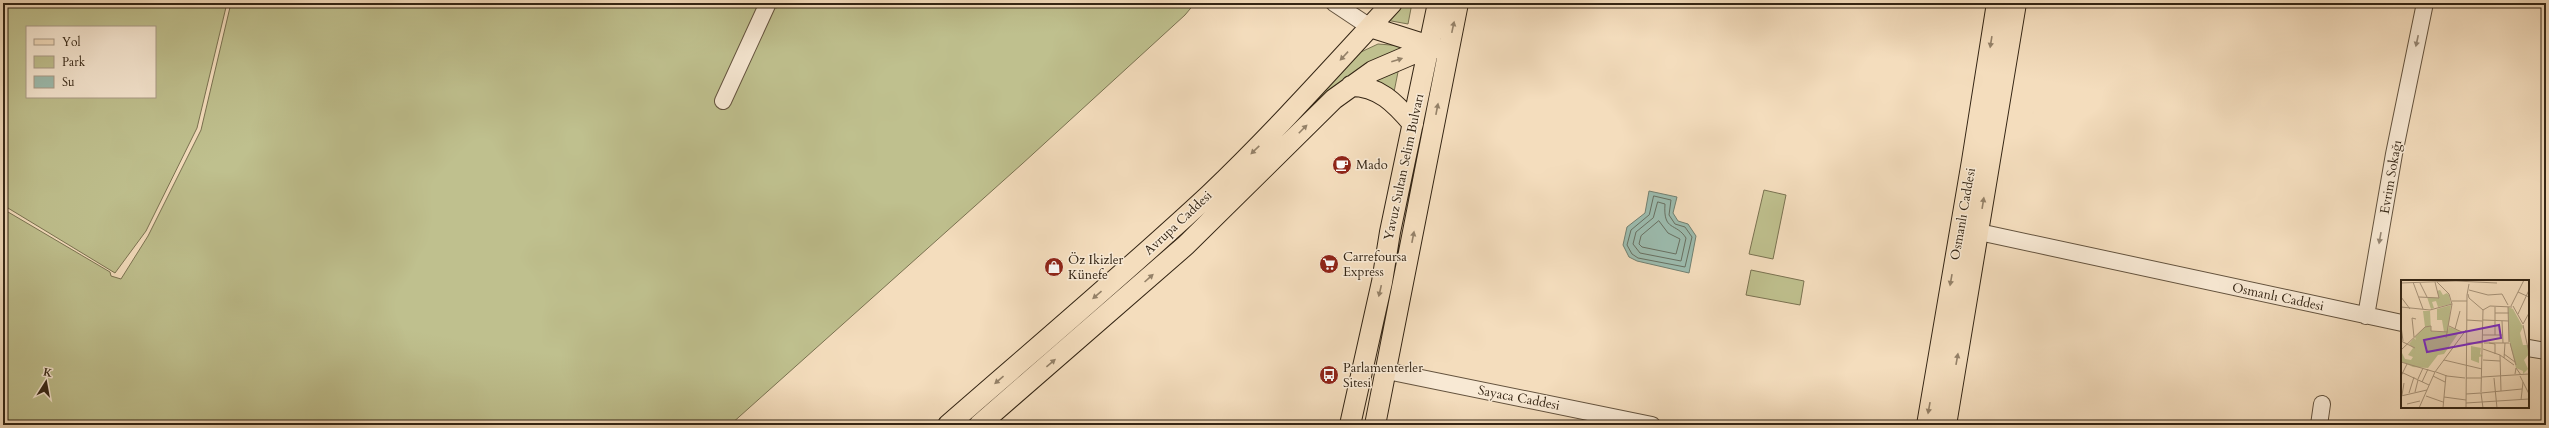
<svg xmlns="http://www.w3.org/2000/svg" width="2549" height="428" viewBox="0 0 2549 428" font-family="Cardo,serif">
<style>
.green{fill:#bfc08e;stroke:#7a7251;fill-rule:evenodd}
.water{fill:#9cbcaf;stroke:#728071}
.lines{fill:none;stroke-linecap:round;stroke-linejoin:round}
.shore{stroke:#687062;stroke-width:1}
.minor-casing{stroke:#64533e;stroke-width:18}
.major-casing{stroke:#342514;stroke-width:22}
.minor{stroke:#f8e9d4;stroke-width:16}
.major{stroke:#f4ddbd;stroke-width:20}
.oneway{fill:#948168}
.oneway2{fill:#968774}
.labels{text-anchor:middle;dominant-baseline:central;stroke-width:3;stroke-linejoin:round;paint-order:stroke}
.poi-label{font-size:13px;fill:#342514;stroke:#f8e9d4;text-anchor:start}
.street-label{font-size:13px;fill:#342514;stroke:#f8e9d4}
.inset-road{fill:none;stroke:#a79379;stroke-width:1}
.view{fill:#7b2cbf;fill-opacity:0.15;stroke:#7b2cbf;stroke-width:2}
.inset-edge{fill:none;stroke:#342514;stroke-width:2}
</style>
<rect width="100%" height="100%" fill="#f4ddbd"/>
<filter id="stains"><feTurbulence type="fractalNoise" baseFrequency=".005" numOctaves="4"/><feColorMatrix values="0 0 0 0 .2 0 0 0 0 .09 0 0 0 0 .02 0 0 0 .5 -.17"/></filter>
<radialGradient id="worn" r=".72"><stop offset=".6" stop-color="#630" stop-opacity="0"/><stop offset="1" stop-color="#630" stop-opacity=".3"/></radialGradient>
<path class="green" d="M3 3H227L197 128 146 231 115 273 3 205ZM27 27H155V97H27Z
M231 3H766L777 8 780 3H1195L1185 15 1022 164 730 425H3V209L110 272 111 276 121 279 148 236 201 130Z
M1402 3H1412L1408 24 1386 20Z
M1378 44 1403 46 1400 51C1358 60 1320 106 1289 135L1285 130 1361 52Z
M1399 67 1394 92 1374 80Z
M1764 190 1786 195 1773 259 1749 254Z
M1751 270 1804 281 1800 305 1746 295Z"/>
<path class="water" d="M1649 191 1677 197 1673 213 1678 221 1688 224 1696 236 1689 273 1637 261 1629 257 1623 245 1627 227 1645 213Z"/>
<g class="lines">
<path class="shore" d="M1654 196 1671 200 1669 215 1675 224 1685 227 1692 237 1685 267 1638 258 1632 254 1627 245 1631 230 1649 215Z
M1658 202 1665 204C1663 232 1676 222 1686 238L1681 261 1640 253 1633 244 1636 232 1653 218Z
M1659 221 1668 233 1680 239 1676 254 1642 247 1639 244 1641 236Z"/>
<defs>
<path id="minor" d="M1334 3 1370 27
M723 101 768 3
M1979 232 2402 323
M2366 316 2394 154 2425 3
M2528 348 2546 351
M1387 371 1652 425
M2319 425 2322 404"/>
<path id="major" d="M1370 27 1436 48
M1351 86C1379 86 1395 103 1413 124
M948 425C1035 349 1124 274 1209 195 1273 134 1332 68 1392 3
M979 425 1186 245 1334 99 1373 71 1429 47
M1350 425 1382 282 1390 232 1438 3
M1375 425 1458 3
M1927 425 1972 161 1997 3
M1946 425 2016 3"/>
</defs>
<use href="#minor" class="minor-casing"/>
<use href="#major" class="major-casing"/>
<use href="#minor" class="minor"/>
<use href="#major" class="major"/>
</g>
<defs><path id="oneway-solid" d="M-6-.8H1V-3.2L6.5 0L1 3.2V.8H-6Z"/></defs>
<g class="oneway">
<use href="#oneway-solid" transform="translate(1453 27) rotate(-78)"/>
<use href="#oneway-solid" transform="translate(1991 42) rotate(99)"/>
<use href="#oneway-solid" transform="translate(1344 56) rotate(133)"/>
<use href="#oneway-solid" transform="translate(1397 60) rotate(-18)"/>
<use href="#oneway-solid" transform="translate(1437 109) rotate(-79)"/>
<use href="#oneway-solid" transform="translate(1303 129) rotate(-45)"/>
<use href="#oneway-solid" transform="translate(1255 150) rotate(136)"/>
<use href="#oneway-solid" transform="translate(1983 203) rotate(-81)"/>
<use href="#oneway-solid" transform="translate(1413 237) rotate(-79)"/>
<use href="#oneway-solid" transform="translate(1149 278) rotate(-42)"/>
<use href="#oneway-solid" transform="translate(1951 280) rotate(100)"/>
<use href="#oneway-solid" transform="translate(1380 291) rotate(103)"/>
<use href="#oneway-solid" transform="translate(1097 295) rotate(139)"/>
<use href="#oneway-solid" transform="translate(1957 359) rotate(-80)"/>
<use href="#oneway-solid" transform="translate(1051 363) rotate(-40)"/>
<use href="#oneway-solid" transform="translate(999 380) rotate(139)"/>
<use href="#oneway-solid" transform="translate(1929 408) rotate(100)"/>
</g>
<g class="oneway2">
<use href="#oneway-solid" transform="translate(2417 41) rotate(102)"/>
<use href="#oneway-solid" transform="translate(2380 238) rotate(100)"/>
</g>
<defs>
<symbol id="cafe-disc" viewBox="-11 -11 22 22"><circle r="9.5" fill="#8f2418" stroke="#f8e9d4"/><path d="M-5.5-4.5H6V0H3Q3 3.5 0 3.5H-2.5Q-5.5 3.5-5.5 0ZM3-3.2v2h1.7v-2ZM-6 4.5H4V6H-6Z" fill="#fff"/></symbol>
<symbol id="supermarket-disc" viewBox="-11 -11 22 22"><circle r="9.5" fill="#8f2418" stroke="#f8e9d4"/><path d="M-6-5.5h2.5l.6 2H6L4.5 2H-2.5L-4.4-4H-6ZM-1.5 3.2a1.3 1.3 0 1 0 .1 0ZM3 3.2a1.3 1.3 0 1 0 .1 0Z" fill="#fff"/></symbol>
<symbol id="shop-disc" viewBox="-11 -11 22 22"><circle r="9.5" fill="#8f2418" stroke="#f8e9d4"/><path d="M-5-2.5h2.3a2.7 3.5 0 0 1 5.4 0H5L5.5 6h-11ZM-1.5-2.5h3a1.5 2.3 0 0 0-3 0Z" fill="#fff"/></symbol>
<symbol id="bus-disc" viewBox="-11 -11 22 22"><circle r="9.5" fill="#8f2418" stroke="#f8e9d4"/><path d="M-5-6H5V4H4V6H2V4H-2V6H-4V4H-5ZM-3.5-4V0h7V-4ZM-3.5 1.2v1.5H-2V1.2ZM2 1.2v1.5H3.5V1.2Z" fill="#fff"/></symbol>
</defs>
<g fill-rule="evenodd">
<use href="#cafe-disc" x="1331" y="154" width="22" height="22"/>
<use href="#supermarket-disc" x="1318" y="253" width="22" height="22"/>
<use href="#shop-disc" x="1043" y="256" width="22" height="22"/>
<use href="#bus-disc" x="1318" y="364" width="22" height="22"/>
</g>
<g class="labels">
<g class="poi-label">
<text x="1356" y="165">Mado</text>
<text x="1343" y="257">Carrefoursa<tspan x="1343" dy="15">Express</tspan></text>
<text x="1068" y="260">Öz Ikizler<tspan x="1068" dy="15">Künefe</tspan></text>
<text x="1343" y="368">Parlamenterler<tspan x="1343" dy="15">Sitesi</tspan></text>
</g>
<g class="street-label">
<text transform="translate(1404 167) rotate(-78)">Yavuz Sultan Selim Bulvarı</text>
<text transform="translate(2391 177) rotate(-80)">Evrim Sokağı</text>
<text transform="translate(1963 214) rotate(-80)">Osmanlı Caddesi</text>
<text transform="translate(1178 223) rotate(-43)">Avrupa Caddesi</text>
<text transform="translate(2278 297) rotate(12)">Osmanlı Caddesi</text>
<text transform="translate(1519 398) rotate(11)">Sayaca Caddesi</text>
</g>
</g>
<g transform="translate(2401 280)">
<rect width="128" height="128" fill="#f4ddbd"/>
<path d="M39 10 42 15 46 13 48 15 50 24 37 27 35 21 31 22 33 28 30 29 26 17 38 18 36 11ZM50 25 47 50 48 47 59 51 43 74 37 75 27 88 12 87 1 82 0 71 4 79 10 80 12 77 7 75 12 68 8 64 13 58 15 60 14 57 24 47 22 31H29L30 51 43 52 41 40H36V29ZM107 27 112 29 122 47 119 53 122 65H127L128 74 123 80 127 89 122 94V91L115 88 108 60ZM70 66 80 68 79 74 82 76 78 77V83L70 80Z" fill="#bfc08e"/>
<path class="inset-road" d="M12 2 22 29M36 2 48 14 51 24 45 58M0 3 55 1 96 3M19 3 26 17M68 10 87 15 101 14 107 25M117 12 128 17M67 14 68 18 82 30 80 112M0 17 9 29M18 17 38 18 34 2M51 21H66M110 26 123 0M112 26 122 44M0 27 29 30 51 24M107 27 108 62M82 30 89 26 111 27M94 33H108M117 34 128 10M66 40 81 41M82 40 108 41M101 41 102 63M122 44 128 33M122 45 128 73M0 46 2 61M48 46 63 53M54 49 59 31M82 55H102M94 55V27M13 57 11 38 15 39M0 61 14 68M66 63H81M83 63H108M88 63 94 64V74M109 63 115 85M82 69 99 75 100 111M0 70 24 47 30 46V51L47 52M103 74 114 82M99 75 113 85M103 78 104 63M43 80 81 89M82 80 99 81M0 82 34 92M0 92 28 105M35 92 46 96 64 98M114 94 115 88 120 95M0 96 6 84M32 96 44 102M119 96 128 114M81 97 128 94M65 98H81M93 98 96 128M17 99 22 88M21 102 27 89M14 112 17 100M8 113 13 97M80 113 121 109M80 113 82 128M65 114 80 113M1 115 3 103M0 116 26 110M25 116 42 122M43 117 65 120M120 120 122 102M65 123 128 119M6 124 19 121M18 128 34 92 65 50M42 128 45 95M65 128 66 15 68 4"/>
<path class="view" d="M98 45 100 58 26 72 23 60Z"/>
<rect width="128" height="128" class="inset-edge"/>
</g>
<rect width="2549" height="428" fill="none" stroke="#f4ddbd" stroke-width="16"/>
<rect x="4" y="4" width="2541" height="420" fill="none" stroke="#342514" stroke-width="2"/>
<rect x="8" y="8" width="2533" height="412" fill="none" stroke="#342514"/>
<rect x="26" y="26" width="130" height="72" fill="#f8e9d4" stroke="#aa9b87"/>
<rect x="34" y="39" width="20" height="6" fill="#f4ddbd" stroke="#aa9b87"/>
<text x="62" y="46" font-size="12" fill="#342514">Yol</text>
<rect x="34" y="56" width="20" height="12" fill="#bfc08e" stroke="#aa9b87"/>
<text x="62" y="66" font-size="12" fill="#342514">Park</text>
<rect x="34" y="76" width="20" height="12" fill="#9cbcaf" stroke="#aa9b87"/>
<text x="62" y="86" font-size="12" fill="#342514">Su</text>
<g transform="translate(46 382) rotate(11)" stroke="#f8e9d4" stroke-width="3" paint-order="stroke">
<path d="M0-3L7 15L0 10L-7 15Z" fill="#342514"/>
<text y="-6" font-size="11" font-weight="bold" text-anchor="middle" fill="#342514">K</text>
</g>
<rect width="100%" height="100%" filter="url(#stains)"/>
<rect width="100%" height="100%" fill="url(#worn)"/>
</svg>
